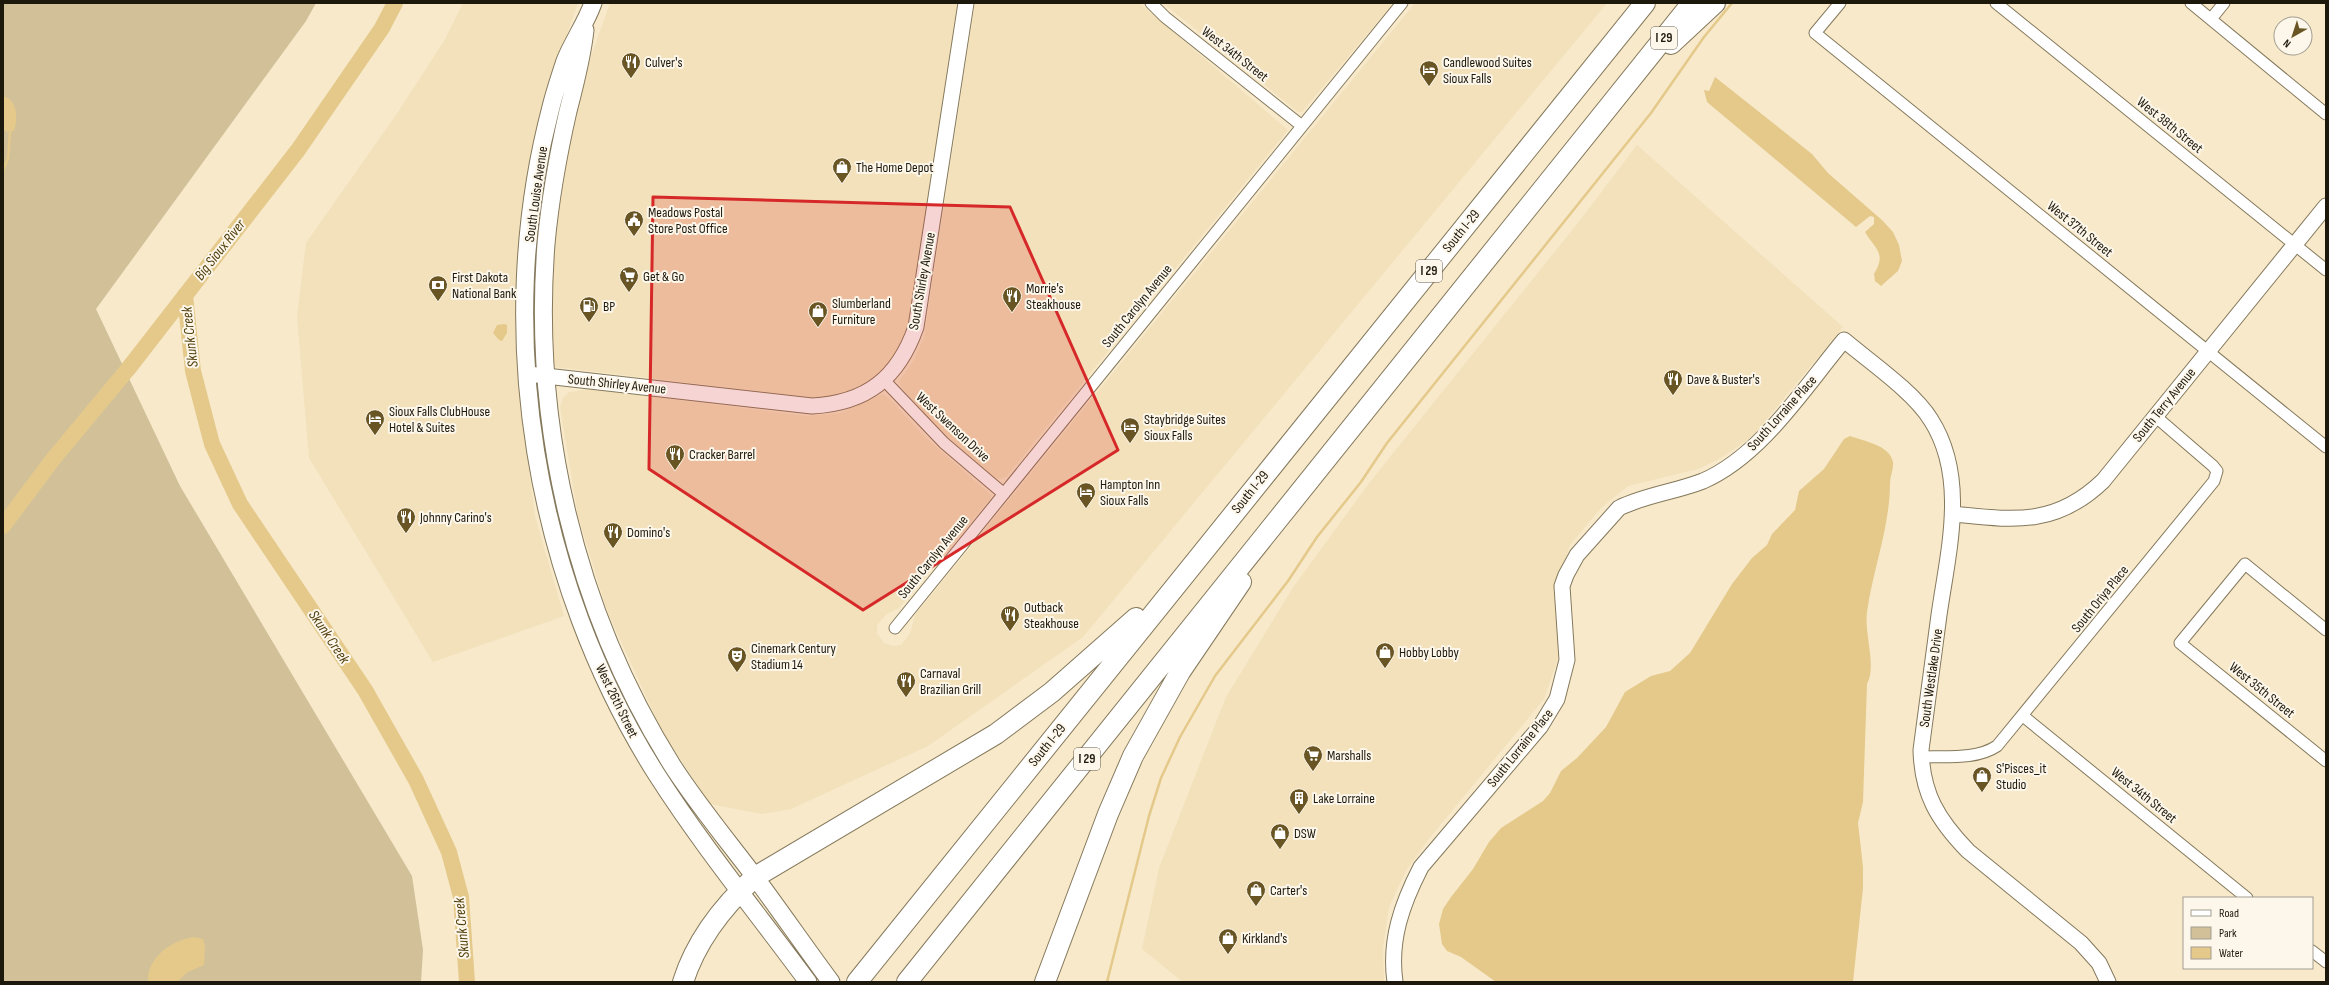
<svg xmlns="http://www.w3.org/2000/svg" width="2329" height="985" viewBox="0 0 2329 985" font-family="'Sofia Sans Condensed',sans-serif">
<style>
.built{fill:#f2e1ba}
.green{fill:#d1c098}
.water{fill:#e4c98b}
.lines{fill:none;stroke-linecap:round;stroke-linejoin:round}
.stream{stroke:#e4c98b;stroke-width:2.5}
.river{stroke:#e4c98b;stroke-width:16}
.street-casing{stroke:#85795c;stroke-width:13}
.secondary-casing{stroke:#85795c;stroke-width:17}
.primary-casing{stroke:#85795c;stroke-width:19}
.highway-casing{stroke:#85795c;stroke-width:22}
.street{stroke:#fff;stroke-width:11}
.secondary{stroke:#fff;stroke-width:15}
.primary{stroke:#fff;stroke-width:17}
.highway{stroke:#fff;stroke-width:20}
.marked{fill:#d62828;fill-opacity:0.2;stroke:#d62828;stroke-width:3;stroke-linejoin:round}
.labels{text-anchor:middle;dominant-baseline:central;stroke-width:4;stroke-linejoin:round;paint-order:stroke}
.shield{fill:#fdf7eb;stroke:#605b4f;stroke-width:1}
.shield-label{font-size:13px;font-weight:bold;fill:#1d180c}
.street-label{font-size:14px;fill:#1d180c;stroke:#fdf7eb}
.poi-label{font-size:14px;fill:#1d180c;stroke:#fdf7eb;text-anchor:start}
.water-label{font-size:15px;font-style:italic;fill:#513f0d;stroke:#fdf7eb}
</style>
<rect width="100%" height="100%" fill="#f7e9ca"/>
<path class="built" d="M463 3H578L560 54 519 333V392L535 516 564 616 433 662 309 458 297 316 306 243 398 112 444 41Z
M610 3H959L909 325 901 346 889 364 864 386 839 396 820 398 555 367 553 364 551 264 560 185 589 62Z
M975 3H1139L1288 130 1006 477 1000 479 995 478 934 425 900 385 899 381 913 362 924 338Z
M1163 3H1393L1302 112H1298Z
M1415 3H1607L1083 637 928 746 791 809 762 814 710 804 662 731 607 611 578 516 560 407 563 398 569 392 591 389 807 416 841 413 883 394 889 398 926 438 991 495 990 499 899 608 887 614 877 625V633L884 643 893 646 901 645 910 634 915 615Z
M1637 145 1843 327 1752 437 1719 459 1698 469 1628 486 1601 508 1570 545 1555 591 1556 621 1561 650 1544 699 1428 840 1406 871 1389 907 1383 948 1384 982H1183L1142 949 1159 868 1226 697 1294 586 1370 482 1581 219Z"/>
<path class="green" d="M3 3H316L306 21 96 309 180 486 412 876 423 950 421 982H3Z"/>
<path class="water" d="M1715 77 1812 154 1828 173 1883 221 1893 232 1899 245 1902 261 1898 271 1881 286 1875 281 1874 274C1887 253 1875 249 1865 232L1874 224V217L1870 216 1856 227 1707 102 1704 90 1709 91Z
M3 96C18 100 18 119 14 131L7 132 3 129Z
M504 324 507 325V333L502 341 499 340 493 333 497 325Z
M1850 436C1863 441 1890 445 1893 462 1894 469 1890 476 1890 483 1890 527 1873 569 1867 612 1864 634 1877 666 1867 684L1863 802 1858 823 1863 867V888L1853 982H1496L1461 957 1447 951 1442 944 1439 924 1443 909 1451 897 1473 869 1489 842 1501 828 1543 801 1550 793 1561 771 1577 758 1606 727 1625 692 1651 676 1670 671 1690 653 1732 584 1752 558 1767 545 1772 534 1795 510 1799 491 1824 469 1844 439Z
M194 937 203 939 205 945 204 965 188 972 177 982H148C147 957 172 940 194 937Z"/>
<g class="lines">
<path class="stream" d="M3 170 8 159 10 132
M1107 982 1149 816 1161 778 1180 737 1215 676 1288 581 1317 537 1361 482 1387 443 1651 113 1704 37 1732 3"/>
<path class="river" d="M185 295 193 371 212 444 240 504 365 690 416 780 449 852 461 897 467 982
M3 526 54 458 128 369 298 150 382 28 395 3"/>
<defs>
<path id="street" d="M1151 3 1165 17 1302 126
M1840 3 1815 33 2326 447
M1996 3 2326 270
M2191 3 2326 114
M2211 19 2224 3
M884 380 944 443 1004 494
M895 628 1402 3
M2326 630 2245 564 2180 643 2326 761
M2023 716 2247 898
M1921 757C1946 756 1976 760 1997 746L2214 481 2217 471 2213 466 2155 416
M2312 951 2326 962"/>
<path id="secondary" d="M528 374 812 406C867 403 898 378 916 327L966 3
M1953 514C2013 520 2055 527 2103 481L2326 206
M1395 982C1389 940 1402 904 1421 867L1540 727 1557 699 1567 660 1563 601 1562 586 1566 575 1577 555 1619 508C1645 495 1675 492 1703 481 1761 456 1804 388 1844 340 1870 362 1914 392 1931 420 1968 478 1948 552 1939 615 1933 660 1927 705 1921 750 1922 794 1938 820 1968 851L2081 943 2099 963 2108 982"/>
<path id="primary" d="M593 3C586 23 573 41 565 61 560 76 555 91 551 107 492 330 534 581 657 775 703 847 758 914 808 982
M585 30C582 58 575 84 568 111 558 155 550 200 546 244 532 425 575 610 672 765 697 804 727 840 755 877 781 912 805 947 831 982"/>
<path id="highway" d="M1671 44 1715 3
M683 982C696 941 723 906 755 877L996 734 1052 692 1136 618
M857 982 1645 3
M907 982 1692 3
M1045 982 1108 814 1133 756 1180 672 1241 582"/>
</defs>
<use href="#street" class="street-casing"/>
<use href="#secondary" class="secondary-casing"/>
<use href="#primary" class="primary-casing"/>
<use href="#highway" class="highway-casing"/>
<use href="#street" class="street"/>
<use href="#secondary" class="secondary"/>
<use href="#primary" class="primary"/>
<use href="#highway" class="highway"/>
</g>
<path class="marked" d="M653 197 1010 207 1118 450 863 610 649 469Z"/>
<defs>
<symbol id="restaurant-pin" viewBox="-11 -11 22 30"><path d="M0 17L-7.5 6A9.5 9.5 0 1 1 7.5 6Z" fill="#695524" stroke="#fdf7eb"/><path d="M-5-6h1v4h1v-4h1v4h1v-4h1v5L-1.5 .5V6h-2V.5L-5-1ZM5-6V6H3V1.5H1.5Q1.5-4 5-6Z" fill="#fff"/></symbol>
<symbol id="hotel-pin" viewBox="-11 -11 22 30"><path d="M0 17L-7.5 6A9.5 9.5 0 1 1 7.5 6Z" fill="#695524" stroke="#fdf7eb"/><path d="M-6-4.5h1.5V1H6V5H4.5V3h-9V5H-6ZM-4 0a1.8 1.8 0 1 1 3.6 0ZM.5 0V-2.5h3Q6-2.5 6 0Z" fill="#fff"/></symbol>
<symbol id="shop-pin" viewBox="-11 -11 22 30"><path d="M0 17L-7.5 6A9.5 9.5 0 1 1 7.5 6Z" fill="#695524" stroke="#fdf7eb"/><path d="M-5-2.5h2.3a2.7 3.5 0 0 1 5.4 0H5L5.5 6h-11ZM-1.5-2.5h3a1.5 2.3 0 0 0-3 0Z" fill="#fff"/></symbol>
<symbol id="civic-pin" viewBox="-11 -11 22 30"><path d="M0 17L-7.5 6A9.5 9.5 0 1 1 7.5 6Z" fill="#695524" stroke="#fdf7eb"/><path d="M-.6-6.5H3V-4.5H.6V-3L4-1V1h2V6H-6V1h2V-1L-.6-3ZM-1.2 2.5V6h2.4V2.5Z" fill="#fff"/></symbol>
<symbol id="supermarket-pin" viewBox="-11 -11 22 30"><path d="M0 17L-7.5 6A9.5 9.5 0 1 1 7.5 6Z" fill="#695524" stroke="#fdf7eb"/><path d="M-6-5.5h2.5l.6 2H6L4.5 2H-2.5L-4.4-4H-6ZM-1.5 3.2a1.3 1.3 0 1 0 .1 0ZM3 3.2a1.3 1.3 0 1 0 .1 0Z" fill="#fff"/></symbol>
<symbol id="bank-pin" viewBox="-11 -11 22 30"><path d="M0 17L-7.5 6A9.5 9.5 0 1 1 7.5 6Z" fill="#695524" stroke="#fdf7eb"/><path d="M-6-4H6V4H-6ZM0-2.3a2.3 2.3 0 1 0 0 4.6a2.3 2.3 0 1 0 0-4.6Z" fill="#fff"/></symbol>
<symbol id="fuel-pin" viewBox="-11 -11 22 30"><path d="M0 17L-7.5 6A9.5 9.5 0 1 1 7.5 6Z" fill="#695524" stroke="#fdf7eb"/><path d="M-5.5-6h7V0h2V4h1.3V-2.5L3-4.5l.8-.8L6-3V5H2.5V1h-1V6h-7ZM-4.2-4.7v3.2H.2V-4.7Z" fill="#fff"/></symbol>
<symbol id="theatre-pin" viewBox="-11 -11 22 30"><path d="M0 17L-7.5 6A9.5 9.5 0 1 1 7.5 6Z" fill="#695524" stroke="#fdf7eb"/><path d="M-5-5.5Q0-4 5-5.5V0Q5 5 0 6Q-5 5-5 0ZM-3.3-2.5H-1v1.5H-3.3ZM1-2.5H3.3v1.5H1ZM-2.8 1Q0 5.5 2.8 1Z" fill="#fff"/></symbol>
<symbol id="building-pin" viewBox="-11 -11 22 30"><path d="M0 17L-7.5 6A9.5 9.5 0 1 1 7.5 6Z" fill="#695524" stroke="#fdf7eb"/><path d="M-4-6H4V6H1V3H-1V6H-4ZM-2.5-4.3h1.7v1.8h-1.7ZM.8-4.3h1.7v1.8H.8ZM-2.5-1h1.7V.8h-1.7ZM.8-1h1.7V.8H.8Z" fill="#fff"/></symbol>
</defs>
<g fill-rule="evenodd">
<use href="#restaurant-pin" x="620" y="51" width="22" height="30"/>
<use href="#hotel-pin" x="1418" y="59" width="22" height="30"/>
<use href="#shop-pin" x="831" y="156" width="22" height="30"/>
<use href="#civic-pin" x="623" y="209" width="22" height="30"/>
<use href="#supermarket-pin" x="618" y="265" width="22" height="30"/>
<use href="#bank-pin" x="427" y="274" width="22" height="30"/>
<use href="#restaurant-pin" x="1001" y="285" width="22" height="30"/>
<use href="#fuel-pin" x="578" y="295" width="22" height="30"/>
<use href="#shop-pin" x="807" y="300" width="22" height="30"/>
<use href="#restaurant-pin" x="1662" y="368" width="22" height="30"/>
<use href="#hotel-pin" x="364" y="408" width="22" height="30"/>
<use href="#hotel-pin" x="1119" y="416" width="22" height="30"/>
<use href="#restaurant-pin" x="664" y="443" width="22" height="30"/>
<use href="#hotel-pin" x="1075" y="481" width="22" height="30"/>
<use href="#restaurant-pin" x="395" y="506" width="22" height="30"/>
<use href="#restaurant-pin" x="602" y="521" width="22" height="30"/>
<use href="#restaurant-pin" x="999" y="604" width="22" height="30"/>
<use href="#shop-pin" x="1374" y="641" width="22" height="30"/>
<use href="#theatre-pin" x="726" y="645" width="22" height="30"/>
<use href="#restaurant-pin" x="895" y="670" width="22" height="30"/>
<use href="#supermarket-pin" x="1302" y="744" width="22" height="30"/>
<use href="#shop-pin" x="1971" y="765" width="22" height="30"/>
<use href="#building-pin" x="1288" y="787" width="22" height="30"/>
<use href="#shop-pin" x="1269" y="822" width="22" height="30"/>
<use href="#shop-pin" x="1245" y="879" width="22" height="30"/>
<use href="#shop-pin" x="1217" y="927" width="22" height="30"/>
</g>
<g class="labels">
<g class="shield">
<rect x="1651" y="27" width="26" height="22" rx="3"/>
<rect x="1416" y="260" width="26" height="22" rx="3"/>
<rect x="1074" y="748" width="26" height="22" rx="3"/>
</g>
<g class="shield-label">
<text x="1664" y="38">I 29</text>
<text x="1429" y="271">I 29</text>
<text x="1087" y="759">I 29</text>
</g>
<g class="street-label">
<text transform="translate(1235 54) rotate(38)">West 34th Street</text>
<text transform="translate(2170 125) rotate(39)">West 38th Street</text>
<text transform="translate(536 194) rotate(-82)">South Louise Avenue</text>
<text transform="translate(2080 229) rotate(39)">West 37th Street</text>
<text transform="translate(1461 231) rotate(-51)">South I-29</text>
<text transform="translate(922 281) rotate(-80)">South Shirley Avenue</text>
<text transform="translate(1137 306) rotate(-51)">South Carolyn Avenue</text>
<text transform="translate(617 384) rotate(6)">South Shirley Avenue</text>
<text transform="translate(2164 405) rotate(-51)">South Terry Avenue</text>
<text transform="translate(1782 413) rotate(-48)">South Lorraine Place</text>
<text transform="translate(953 427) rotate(43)">West Swenson Drive</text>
<text transform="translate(1250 492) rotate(-51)">South I-29</text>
<text transform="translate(933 557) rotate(-51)">South Carolyn Avenue</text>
<text transform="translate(2100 599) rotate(-51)">South Oriya Place</text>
<text transform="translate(1931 678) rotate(-82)">South Westlake Drive</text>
<text transform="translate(2262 690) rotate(39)">West 35th Street</text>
<text transform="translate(617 701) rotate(64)">West 26th Street</text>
<text transform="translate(1047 745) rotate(-51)">South I-29</text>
<text transform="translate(1520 748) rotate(-51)">South Lorraine Place</text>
<text transform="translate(2144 795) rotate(39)">West 34th Street</text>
</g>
<g class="poi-label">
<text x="645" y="62">Culver's</text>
<text x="1443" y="62">Candlewood Suites<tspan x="1443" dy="16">Sioux Falls</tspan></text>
<text x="856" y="167">The Home Depot</text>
<text x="648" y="212">Meadows Postal<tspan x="648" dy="16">Store Post Office</tspan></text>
<text x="643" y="276">Get &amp; Go</text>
<text x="452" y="277">First Dakota<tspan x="452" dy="16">National Bank</tspan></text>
<text x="1026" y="288">Morrie's<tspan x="1026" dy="16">Steakhouse</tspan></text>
<text x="832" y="303">Slumberland<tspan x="832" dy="16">Furniture</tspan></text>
<text x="603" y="306">BP</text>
<text x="1687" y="379">Dave &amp; Buster's</text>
<text x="389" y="411">Sioux Falls ClubHouse<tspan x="389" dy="16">Hotel &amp; Suites</tspan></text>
<text x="1144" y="419">Staybridge Suites<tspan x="1144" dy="16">Sioux Falls</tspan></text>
<text x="689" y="454">Cracker Barrel</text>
<text x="1100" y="484">Hampton Inn<tspan x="1100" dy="16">Sioux Falls</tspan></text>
<text x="420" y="517">Johnny Carino's</text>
<text x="627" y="532">Domino's</text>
<text x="1024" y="607">Outback<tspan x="1024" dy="16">Steakhouse</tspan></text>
<text x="751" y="648">Cinemark Century<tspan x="751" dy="16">Stadium 14</tspan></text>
<text x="1399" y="652">Hobby Lobby</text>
<text x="920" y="673">Carnaval<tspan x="920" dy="16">Brazilian Grill</tspan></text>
<text x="1327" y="755">Marshalls</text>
<text x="1996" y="768">S'Pisces_it<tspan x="1996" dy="16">Studio</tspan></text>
<text x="1313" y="798">Lake Lorraine</text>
<text x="1294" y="833">DSW</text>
<text x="1270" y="890">Carter's</text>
<text x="1242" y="938">Kirkland's</text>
</g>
<g class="water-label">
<text transform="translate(220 250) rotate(-52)">Big Sioux River</text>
<text transform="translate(190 337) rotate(-96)">Skunk Creek</text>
<text transform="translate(329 637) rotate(56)">Skunk Creek</text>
<text transform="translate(462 928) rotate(-95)">Skunk Creek</text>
</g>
</g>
<rect width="2329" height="985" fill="none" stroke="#1d180c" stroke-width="8"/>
<rect x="2183" y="897" width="130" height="72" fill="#fdf7eb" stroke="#a39e92"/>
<rect x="2191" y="910" width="20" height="6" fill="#ffffff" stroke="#a39e92"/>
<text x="2219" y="917" font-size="12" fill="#1d180c">Road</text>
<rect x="2191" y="927" width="20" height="12" fill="#d1c098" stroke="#a39e92"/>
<text x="2219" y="937" font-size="12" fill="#1d180c">Park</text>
<rect x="2191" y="947" width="20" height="12" fill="#e4c98b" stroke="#a39e92"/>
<text x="2219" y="957" font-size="12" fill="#1d180c">Water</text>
<g transform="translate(2293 36) rotate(219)"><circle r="19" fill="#fdf7eb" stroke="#a39e92"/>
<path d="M0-3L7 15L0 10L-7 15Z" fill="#695524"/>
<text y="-6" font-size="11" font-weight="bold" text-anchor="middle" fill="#1d180c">N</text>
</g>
</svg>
